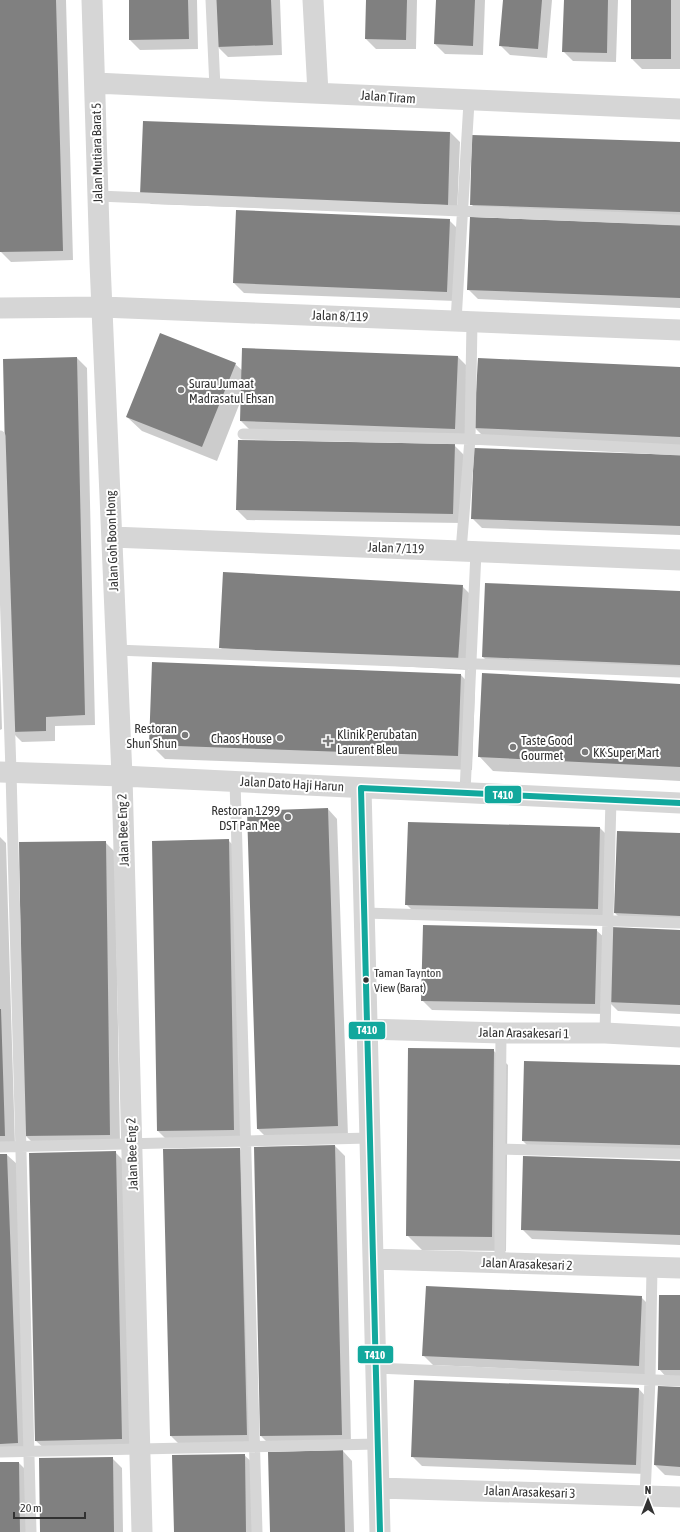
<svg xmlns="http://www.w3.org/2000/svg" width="680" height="1532" viewBox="0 0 680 1532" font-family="'Asap Condensed',sans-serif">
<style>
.shadow{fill:#0003}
.building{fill:#808080}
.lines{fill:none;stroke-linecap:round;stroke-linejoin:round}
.service{stroke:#d6d6d6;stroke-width:11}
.minor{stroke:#d6d6d6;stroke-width:21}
.bus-1-casing{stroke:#fff;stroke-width:9}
.bus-1{stroke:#12a89d;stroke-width:6}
.poi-dot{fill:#7a7a7a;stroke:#fff;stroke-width:1.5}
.bus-dot{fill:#323232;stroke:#fff;stroke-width:1.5}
.labels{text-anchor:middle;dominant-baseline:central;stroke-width:4;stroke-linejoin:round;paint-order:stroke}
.bus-label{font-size:12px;fill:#323232;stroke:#fff;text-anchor:start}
.street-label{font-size:13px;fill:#323232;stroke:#fff}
.poi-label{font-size:13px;fill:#323232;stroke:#fff;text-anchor:start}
.line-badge{stroke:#fff;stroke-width:1.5}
.badge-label{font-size:11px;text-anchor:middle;font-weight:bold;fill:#fff}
</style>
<rect width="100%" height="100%" fill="#fff"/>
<path class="shadow" d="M0 0H66L73 260 11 262 1 252Z
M130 0H197L198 49 140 50 130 40Z
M216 0H280L282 55 228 57 218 47Z
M367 0H417L416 49H376L366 39Z
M437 0H485L483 55 445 54 435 44Z
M504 0H552L547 58 510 55 500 45Z
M565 0H618L616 62 573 61 563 51Z
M632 0H680V69H642L632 59Z
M450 132 460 142 457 215 151 204 141 194Z
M680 143V221L481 214 471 204Z
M449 220 459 230 456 301 244 293 234 283Z
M680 226V308L478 299 468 289Z
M458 357 468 367 465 438 251 431 241 421V400L217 461 142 431 127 417 235 364 243 371Z
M77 358 87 368 95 725 55 726V741L22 742 12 732Z
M680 368V446L485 438 475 428Z
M454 445 464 455 463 523 247 520 237 510Z
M680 456V535L482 528 472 518Z
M462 586 472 596 468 670 230 657 220 647Z
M680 592V674L493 667 483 657Z
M0 664 2 729 0 730Z
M461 675 475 690 472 770 165 759 150 744Z
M680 685V781L493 771 479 756Z
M328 809 337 819 348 1136 268 1139 258 1129Z
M600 828 610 838 608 919 416 914 406 904Z
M680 834V925L625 923 615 913Z
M0 837 6 843 15 1145 0 1146Z
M228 840 238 850 243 1140 168 1141 158 1131Z
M105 842 115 852 120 1144 35 1145 25 1135Z
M596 930 606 939 605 1014 432 1010 422 1000Z
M680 931V1014L618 1011 608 1001Z
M493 1050 508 1065 506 1251 422 1250 408 1236Z
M680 1066V1154L533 1151 523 1141Z
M335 1146 345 1156 351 1444 271 1446 261 1436 255 1147Z
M240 1149 250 1159 256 1444 181 1446 171 1436Z
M115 1152 125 1162 131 1449 46 1450 36 1441Z
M0 1155H7L17 1164 28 1452 0 1454Z
M680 1162V1245L532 1239 522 1229Z
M680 1296V1379H668L659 1369Z
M641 1297 651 1307 648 1375 433 1365 423 1355Z
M680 1388V1476L665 1475 655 1465Z
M639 1389 648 1399 646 1474 422 1466 412 1456Z
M343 1451 352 1461 354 1532H271Z
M244 1455 254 1464 255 1532H174Z
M112 1458 122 1468 123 1532H41Z
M0 1463H19L29 1473V1532H0Z"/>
<path class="building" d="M0 0H56L63 251 0 252Z
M129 0H188L189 39 129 40Z
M215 0H271L273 45 217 47Z
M366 0H407L406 40 365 39Z
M436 0H475L473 46 434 44Z
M503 0H542L538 49 499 46Z
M564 0H608L607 53 562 52Z
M631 0H671V59H631Z
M143 121 450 132 448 205 140 195Z
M472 135 680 142V212L470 205Z
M236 210 450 219 447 292 233 283Z
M470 217 680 225V298L467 290Z
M160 333 236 363 202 447 126 417Z
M242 348 458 356 455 429 240 421Z
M77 357 85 715 46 717V731L11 732 3 359Z
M478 358 680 367V437L474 428Z
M238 440 455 444 453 514 236 510Z
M474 448 680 455V526L471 519Z
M223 572 463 585 458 661 219 648Z
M485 583 680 591V665L482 657Z
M152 662 461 674 458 756 149 745Z
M482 673 680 684V767L478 757Z
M328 808 338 1126 257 1129 247 811Z
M408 822 600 827 598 909 405 905Z
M617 831 680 833V916L614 913Z
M229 839 234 1130 157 1131 152 841Z
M106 841 110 1135 24 1136 19 842Z
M423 925 597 929 595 1004 421 1001Z
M611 927 680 930V1005L607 1002Z
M0 1009H1L5 1136H0Z
M408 1048 494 1049 492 1237 406 1236Z
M524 1061 680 1065V1145L522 1141Z
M335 1145 342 1435 260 1436 254 1147Z
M240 1148 247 1435 170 1436 163 1149Z
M116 1151 122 1439 35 1441 29 1153Z
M0 1154H7L18 1443 0 1444Z
M523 1156 680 1161V1235L521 1230Z
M426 1286 642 1296 639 1366 422 1356Z
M659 1295H680V1370H658Z
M414 1380 639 1388 636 1465 411 1457Z
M658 1386 680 1387V1467L654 1465Z
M343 1450 345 1532H270L268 1452Z
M245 1454 246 1532H174L172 1455Z
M113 1457 114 1532H40L39 1458Z
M0 1462H19L20 1532H0Z"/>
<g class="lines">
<path class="service" d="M211 0 215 88
M98 196 680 220
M456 321 469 102
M243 434 470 439 680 450
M0 436 11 772 31 1532
M461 551 470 439 472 322
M116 650 680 672
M235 781 257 1532
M465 792 476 552
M365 913 680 923
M605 1033 611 799
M0 1147 370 1138
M500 1149 680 1154
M500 1264V1149L501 1033
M376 1368 680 1381
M0 1452 378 1444
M645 1496 650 1379 652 1268"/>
<path class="minor" d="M92 0 100 263 122 776 142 1532
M313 0 318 93
M95 83C290 92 485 102 680 109
M0 308 102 307 680 330
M112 537 680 560
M0 772 122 776 680 803
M361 788 380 1532
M367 1029 501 1033H605L680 1037
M373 1259 680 1268
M379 1488 680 1497"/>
<defs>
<path id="bus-1" d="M380 1532 361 788 680 803"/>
</defs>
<use href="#bus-1" class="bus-1-casing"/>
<use href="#bus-1" class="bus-1"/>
</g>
<g class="poi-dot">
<circle cx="181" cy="390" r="4"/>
<circle cx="185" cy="735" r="4"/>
<circle cx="280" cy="738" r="4"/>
<path d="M326 735h4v4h4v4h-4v4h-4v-4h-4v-4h4z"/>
<circle cx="513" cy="747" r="4"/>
<circle cx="585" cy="752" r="4"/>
<circle cx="288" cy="817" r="4"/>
</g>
<circle class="bus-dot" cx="366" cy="980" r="3.5"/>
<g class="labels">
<g class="bus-label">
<text x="374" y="973">Taman Taynton<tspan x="374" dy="15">View (Barat)</tspan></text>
</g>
<g class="street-label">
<text transform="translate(388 97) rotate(4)">Jalan Tiram</text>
<text transform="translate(97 153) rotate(-91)">Jalan Mutiara Barat 5</text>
<text transform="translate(340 316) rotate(2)">Jalan 8/119</text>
<text transform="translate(112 541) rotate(-92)">Jalan Goh Boon Hong</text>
<text transform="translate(396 548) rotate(2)">Jalan 7/119</text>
<text transform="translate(292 784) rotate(3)">Jalan Dato Haji Harun</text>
<text transform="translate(123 830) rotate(-92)">Jalan Bee Eng 2</text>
<text transform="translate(524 1033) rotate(1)">Jalan Arasakesari 1</text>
<text transform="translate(132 1154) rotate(-92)">Jalan Bee Eng 2</text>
<text transform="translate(527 1264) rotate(2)">Jalan Arasakesari 2</text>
<text transform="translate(530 1492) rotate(2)">Jalan Arasakesari 3</text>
</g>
<g class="poi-label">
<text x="189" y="383">Surau Jumaat<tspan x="189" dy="15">Madrasatul Ehsan</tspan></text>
<text x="177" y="728" text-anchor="end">Restoran<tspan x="177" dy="15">Shun Shun</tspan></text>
<text x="337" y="734">Klinik Perubatan<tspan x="337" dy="15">Laurent Bleu</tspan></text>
<text x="272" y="738" text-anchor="end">Chaos House</text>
<text x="521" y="740">Taste Good<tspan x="521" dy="15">Gourmet</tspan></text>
<text x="593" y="752">KK Super Mart</text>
<text x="280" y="810" text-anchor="end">Restoran 1299<tspan x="280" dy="15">DST Pan Mee</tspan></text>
</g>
</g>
<g class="line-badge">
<rect x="484" y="785" width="38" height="19" rx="4" fill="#12a89d"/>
<rect x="348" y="1021" width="38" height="19" rx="4" fill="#12a89d"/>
<rect x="357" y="1345" width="37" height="19" rx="4" fill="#12a89d"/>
</g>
<g class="badge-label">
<text x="503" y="799">T410</text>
<text x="367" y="1034">T410</text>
<text x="375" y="1359">T410</text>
</g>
<g transform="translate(648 1500)" stroke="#ffffff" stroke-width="3" paint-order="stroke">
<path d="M0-3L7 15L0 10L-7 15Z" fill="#323232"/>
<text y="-6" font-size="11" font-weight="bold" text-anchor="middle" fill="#323232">N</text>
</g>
<path d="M14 1512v6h71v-6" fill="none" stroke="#323232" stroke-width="2"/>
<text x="20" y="1512" font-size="12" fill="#323232" stroke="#ffffff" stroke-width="3" paint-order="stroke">20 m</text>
</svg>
